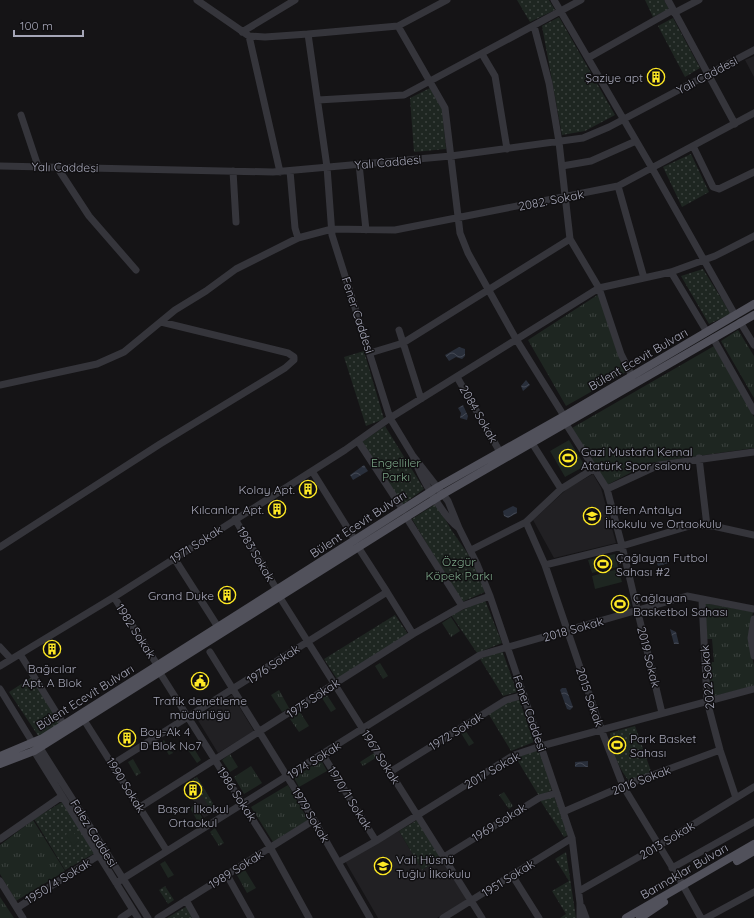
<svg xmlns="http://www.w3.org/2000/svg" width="754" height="918" viewBox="0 0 754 918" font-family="Quicksand,sans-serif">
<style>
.built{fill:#212023}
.grass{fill:url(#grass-tufts)}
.park{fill:url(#park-dots)}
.pitch{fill:#1e2621}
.water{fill:url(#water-waves)}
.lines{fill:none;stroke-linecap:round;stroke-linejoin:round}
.minor{stroke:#35353b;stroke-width:7}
.major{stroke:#51515b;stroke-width:8}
.labels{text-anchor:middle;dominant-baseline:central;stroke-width:3;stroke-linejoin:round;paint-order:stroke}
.street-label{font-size:12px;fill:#a5a6b7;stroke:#100f11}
.poi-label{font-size:12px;fill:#a5a6b7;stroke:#100f11;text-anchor:start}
.park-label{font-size:12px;fill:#7ba487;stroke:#100f11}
</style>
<defs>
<pattern id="grass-tufts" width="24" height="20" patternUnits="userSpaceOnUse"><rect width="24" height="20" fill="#1e2621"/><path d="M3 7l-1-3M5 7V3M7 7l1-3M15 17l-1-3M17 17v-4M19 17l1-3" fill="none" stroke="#3c423f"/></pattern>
<pattern id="park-dots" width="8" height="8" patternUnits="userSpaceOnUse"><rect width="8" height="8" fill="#1e2621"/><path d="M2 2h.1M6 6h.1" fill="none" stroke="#3c423f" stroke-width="1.8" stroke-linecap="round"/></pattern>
<pattern id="water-waves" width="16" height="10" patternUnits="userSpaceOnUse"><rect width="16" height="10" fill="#292f3b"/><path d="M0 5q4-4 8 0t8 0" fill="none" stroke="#454a55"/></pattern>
</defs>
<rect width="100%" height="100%" fill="#151416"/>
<path class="built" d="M754 56V77L745 60Z
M593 474 601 488 616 543 554 558 533 520 568 488Z
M232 695 254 731 218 753 196 717Z
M197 777 217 810 204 818 184 785Z
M399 831 422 870 443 858 468 899 437 918H378L345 861Z"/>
<path class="grass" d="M599 294 626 372 566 406 528 340Z
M738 330 754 356V398L721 341Z
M714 346 754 417V448L649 463 607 485 572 428Z
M705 603 753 612 748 640 754 665V686L710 697 708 662H714L712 639H707Z
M451 617 460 631 451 637 442 623Z
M380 663 388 676 383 679 375 666Z
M279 690 289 708 282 712 271 695Z
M327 695 336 709 331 712 322 698Z
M300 712 309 726 299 732 290 719Z
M465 730 474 743 469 746 461 733Z
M164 740 173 753 169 755 161 742Z
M193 747 201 760 197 763 188 750Z
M374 753 377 757 363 766 360 762Z
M230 754 238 767 230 772 222 760Z
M133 759 141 773 136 776 128 762Z
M321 760 327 771 299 787 294 778Z
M251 766 262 783 244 794 234 777Z
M288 785 308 820 273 842 251 807Z
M504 792 513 806 509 809 499 795Z
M195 805 203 819 198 822 190 808Z
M33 820 65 871 16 901 0 874V845Z
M215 828 224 843 219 846 210 832Z
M245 870 256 888 247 893 237 875Z
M0 897 14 918H0Z"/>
<path class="park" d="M517 0H549L555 10 530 22Z
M645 0H664L669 9 653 17Z
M559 17 615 115 585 131 562 135 542 26Z
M673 18 700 68 685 77 658 26Z
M430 88 442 108 446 149 414 152 410 98Z
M691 154 709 192 682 207 663 167Z
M703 269 731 314 709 324 681 276Z
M364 351 384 419 366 426 344 357Z
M385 426 424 489 402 505 362 442Z
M434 505H437L452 531 473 561 485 592 462 602 412 519Z
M485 600 502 643 477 653 451 615Z
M395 615 408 634 337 679 324 659Z
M502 650 517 692 503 696 480 659Z
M32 677 60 724 39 737 9 692Z
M519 699 534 742 511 751 488 713 508 702Z
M635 726 652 774 630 782C618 769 612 750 610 733Z
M539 749 552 790 539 796 516 758Z
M197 777 217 810 213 813 192 780Z
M554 796 568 835 564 837 540 800Z
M62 802 95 853 65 870 34 819Z
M419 819 443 858 422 870 399 831Z
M566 852 576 918H560L566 914 552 891 569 881 555 859Z
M165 886 174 900 168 904 159 890Z
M189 905 196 918H167Z"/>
<path class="pitch" d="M569 440 585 466 565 477 550 451Z
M615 554 618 567 592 573 588 560Z
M618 569 622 582 595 589 592 576Z
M628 597 631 606 612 611 610 601Z
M618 736 623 752 615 754 611 738Z
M72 830 79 841 73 846 66 834Z
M437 851 440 857 422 868 418 861Z
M165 861 174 875 168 878 160 864Z"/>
<path class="water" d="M459 347 465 349V356L462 359 456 357 449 361 445 355Z
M526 380 530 385 523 391 521 386Z
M463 405 468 416 467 420 460 418 461 413 458 408Z
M364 465 368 471 353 480 350 475Z
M513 506 517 508V513L508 518 504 516 503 511Z
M667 557 669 563 658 566 656 560Z
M670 629 676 632 679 644H674Z
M562 688H566L573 707 570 710 567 709 560 690Z
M588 761V767H575V762Z"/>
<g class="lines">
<path class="minor" d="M197 0 249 36 265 37 308 34 327 167 332 235 390 418 413 456
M554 0 652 168 735 315
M668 0 735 124
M674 13 699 0
M398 26 445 108 460 233 468 253 516 339 564 416
M534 26 549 83 559 142 570 239
M242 32 295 0
M308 34 398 26 447 0
M249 36 280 172
M482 54 495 76 507 149
M588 58 673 10
M318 100 404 95 581 0
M21 115 38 166
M693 146 713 187 719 189 754 172
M359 164 366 230
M0 166 273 172 451 156 583 138 609 127 754 50
M562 166 591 161 636 141
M57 167 89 216 136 270
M233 171 236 222
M290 171 295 228 298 238
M618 186 644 278
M671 272 707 332
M740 322 754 345
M399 330 421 399
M713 338 754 411
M632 376 621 354 599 288 671 272 715 256 754 236
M457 377 500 452
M0 385 97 364 124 352 175 310 206 291 236 269 298 238 332 229 395 230 618 186 754 113
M566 424 607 489 622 546 662 713
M358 441 403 510
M532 443 561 489
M413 456 448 501 459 528C443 517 420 476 413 456Z
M699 458 707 526
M312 471 355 540
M607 489 659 465 754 452
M406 517 462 606
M235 519 277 590
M526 522 545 565 601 729 623 786 683 885
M459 528 477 564 490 596 572 838 580 903V918
M0 547 160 444 285 368 294 360V357L288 353 161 322
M471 550 526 522 561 489 593 469
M174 558 218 627
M545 565 622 546 693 525 713 526 754 535
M387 592 413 634
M279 596 482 918
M114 597 158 666
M702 600 707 701 720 750 736 798
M754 619 751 638 754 656
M0 647 11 659
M210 652 314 820 370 918
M20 654 64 725
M0 666 114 597 345 450 390 418 599 288 570 239 403 343 370 353
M160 673 270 847 309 918
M0 689 33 743 34 751 138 918
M84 720 167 851
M35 744 40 748 148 918
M323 755 376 841
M113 764 387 592 358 547
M390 772 506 700 524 695
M140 807 413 634 462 606 490 596
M563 812 623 786 720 750
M0 839 62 796
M444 857 539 798 557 793
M339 862 376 841 514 755 541 746 754 689
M672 868 754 822
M227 875 251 918
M512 875 539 918
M0 881 23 918
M116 883 480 655 687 596 754 609
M685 889 701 918
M579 891 658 846 754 787
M186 900 196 918
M582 907 586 918
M17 908 99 855
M121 918 133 910
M158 918 314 820
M443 918 572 838
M706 918 754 892"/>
<path class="major" d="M0 756 43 738 438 487 564 416 754 304
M0 764 34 751 443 494 754 315
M737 861 754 851
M626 918 754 844
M640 918 664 902"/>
</g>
<defs>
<symbol id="building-ring" viewBox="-11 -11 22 22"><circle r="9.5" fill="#100f11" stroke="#fee924" stroke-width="1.5"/><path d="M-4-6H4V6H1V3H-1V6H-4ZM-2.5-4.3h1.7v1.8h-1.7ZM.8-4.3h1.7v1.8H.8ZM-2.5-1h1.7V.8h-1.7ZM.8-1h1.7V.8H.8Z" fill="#fee924"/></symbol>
<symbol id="stadium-ring" viewBox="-11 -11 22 22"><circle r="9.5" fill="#100f11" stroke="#fee924" stroke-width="1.5"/><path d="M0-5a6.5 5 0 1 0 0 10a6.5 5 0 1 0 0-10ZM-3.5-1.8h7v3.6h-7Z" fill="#fee924"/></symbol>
<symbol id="school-ring" viewBox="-11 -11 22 22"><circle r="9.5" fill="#100f11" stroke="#fee924" stroke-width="1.5"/><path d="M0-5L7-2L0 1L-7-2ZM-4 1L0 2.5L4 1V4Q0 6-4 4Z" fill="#fee924"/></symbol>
<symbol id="civic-ring" viewBox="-11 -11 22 22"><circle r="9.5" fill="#100f11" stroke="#fee924" stroke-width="1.5"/><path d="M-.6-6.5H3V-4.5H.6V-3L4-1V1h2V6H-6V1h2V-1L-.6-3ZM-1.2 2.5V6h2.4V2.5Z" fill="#fee924"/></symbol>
</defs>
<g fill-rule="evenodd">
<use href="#building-ring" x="646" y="67" width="20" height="20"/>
<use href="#stadium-ring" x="558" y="448" width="20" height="20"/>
<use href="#building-ring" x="298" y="479" width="20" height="20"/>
<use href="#building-ring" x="267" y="499" width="20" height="20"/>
<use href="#school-ring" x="582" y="506" width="20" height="20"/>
<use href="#stadium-ring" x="593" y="554" width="20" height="20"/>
<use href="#building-ring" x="217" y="585" width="20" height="20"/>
<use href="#stadium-ring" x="610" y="594" width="20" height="20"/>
<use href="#building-ring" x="42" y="639" width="20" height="20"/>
<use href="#civic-ring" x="190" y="671" width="20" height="20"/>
<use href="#building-ring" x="117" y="728" width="20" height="20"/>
<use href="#stadium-ring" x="607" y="735" width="20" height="20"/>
<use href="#building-ring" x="183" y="780" width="20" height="20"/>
<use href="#school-ring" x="373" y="856" width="20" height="20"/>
</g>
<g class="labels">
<g class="street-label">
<text transform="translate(707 75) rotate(-28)">Yalı Caddesi</text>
<text transform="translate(388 162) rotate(-5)">Yalı Caddesi</text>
<text transform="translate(65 167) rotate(1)">Yalı Caddesi</text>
<text transform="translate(551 200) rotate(-11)">2082. Sokak</text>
<text transform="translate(358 315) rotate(72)">Fener Caddesi</text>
<text transform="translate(638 359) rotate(-30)">Bülent Ecevit Bulvarı</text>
<text transform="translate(479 414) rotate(60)">2084 Sokak</text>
<text transform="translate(358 524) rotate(-33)">Bülent Ecevit Bulvarı</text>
<text transform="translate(196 544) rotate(-33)">1971 Sokak</text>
<text transform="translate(256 554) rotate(59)">1983 Sokak</text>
<text transform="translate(573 629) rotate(-16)">2018 Sokak</text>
<text transform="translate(136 631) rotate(57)">1982 Sokak</text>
<text transform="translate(649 657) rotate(76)">2019 Sokak</text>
<text transform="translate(273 664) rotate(-34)">1976 Sokak</text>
<text transform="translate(707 677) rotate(-95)">2022 Sokak</text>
<text transform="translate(85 697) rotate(-32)">Bülent Ecevit Bulvarı</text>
<text transform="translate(590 697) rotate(71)">2015 Sokak</text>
<text transform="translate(313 698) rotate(-34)">1975 Sokak</text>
<text transform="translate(530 713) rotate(71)">Fener Caddesi</text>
<text transform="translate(456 731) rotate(-32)">1972 Sokak</text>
<text transform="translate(381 757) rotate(58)">1967 Sokak</text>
<text transform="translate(314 760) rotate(-32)">1974 Sokak</text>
<text transform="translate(492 770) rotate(-30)">2017 Sokak</text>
<text transform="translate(641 780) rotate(-21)">2016 Sokak</text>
<text transform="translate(126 785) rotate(58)">1990 Sokak</text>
<text transform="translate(237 794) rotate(57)">1986 Sokak</text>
<text transform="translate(350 798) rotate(58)">1970/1 Sokak</text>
<text transform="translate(311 815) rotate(59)">1979 Sokak</text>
<text transform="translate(499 822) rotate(-32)">1969 Sokak</text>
<text transform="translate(94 833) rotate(58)">Falez Caddesi</text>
<text transform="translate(667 840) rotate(-31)">2013 Sokak</text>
<text transform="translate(236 869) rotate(-32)">1989 Sokak</text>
<text transform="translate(684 871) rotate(-30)">Barınaklar Bulvarı</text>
<text transform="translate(508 878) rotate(-32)">1951 Sokak</text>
<text transform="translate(58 881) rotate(-32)">1950/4 Sokak</text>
</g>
<g class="poi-label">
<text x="643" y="77" text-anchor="end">Şaziye apt</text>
<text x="581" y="451">Gazi Mustafa Kemal<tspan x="581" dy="14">Atatürk Spor salonu</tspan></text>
<text x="295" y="489" text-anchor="end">Kolay Apt.</text>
<text x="264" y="509" text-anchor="end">Kılcanlar Apt.</text>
<text x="605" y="509">Bilfen Antalya<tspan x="605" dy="14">İlkokulu ve Ortaokulu</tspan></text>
<text x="616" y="557">Çağlayan Futbol<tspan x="616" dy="14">Sahası #2</tspan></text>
<text x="214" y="595" text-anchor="end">Grand Duke</text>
<text x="633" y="597">Çağlayan<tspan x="633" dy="14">Basketbol Sahası</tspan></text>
<text x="52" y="668" text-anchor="middle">Bağıcılar<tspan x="52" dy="14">Apt. A Blok</tspan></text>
<text x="200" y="700" text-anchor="middle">Trafik denetleme<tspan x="200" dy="14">müdürlüğü</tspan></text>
<text x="140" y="731">Boy-Ak 4<tspan x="140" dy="14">D Blok No7</tspan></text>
<text x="630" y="738">Park Basket<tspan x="630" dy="14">Sahası</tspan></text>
<text x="193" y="808" text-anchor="middle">Başar İlkokul<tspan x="193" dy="14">Ortaokul</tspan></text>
<text x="396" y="859">Vali Hüsnü<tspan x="396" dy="14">Tuğlu İlkokulu</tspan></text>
</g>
<g class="park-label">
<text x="396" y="462">Engelliler<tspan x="396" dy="14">Parkı</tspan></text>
<text x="459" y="561">Özgür<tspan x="459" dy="14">Köpek Parkı</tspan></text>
</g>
</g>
<path d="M14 30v6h69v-6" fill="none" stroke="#a5a6b7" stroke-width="2"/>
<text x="20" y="30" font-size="12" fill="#a5a6b7" stroke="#100f11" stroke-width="3" paint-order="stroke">100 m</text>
</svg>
